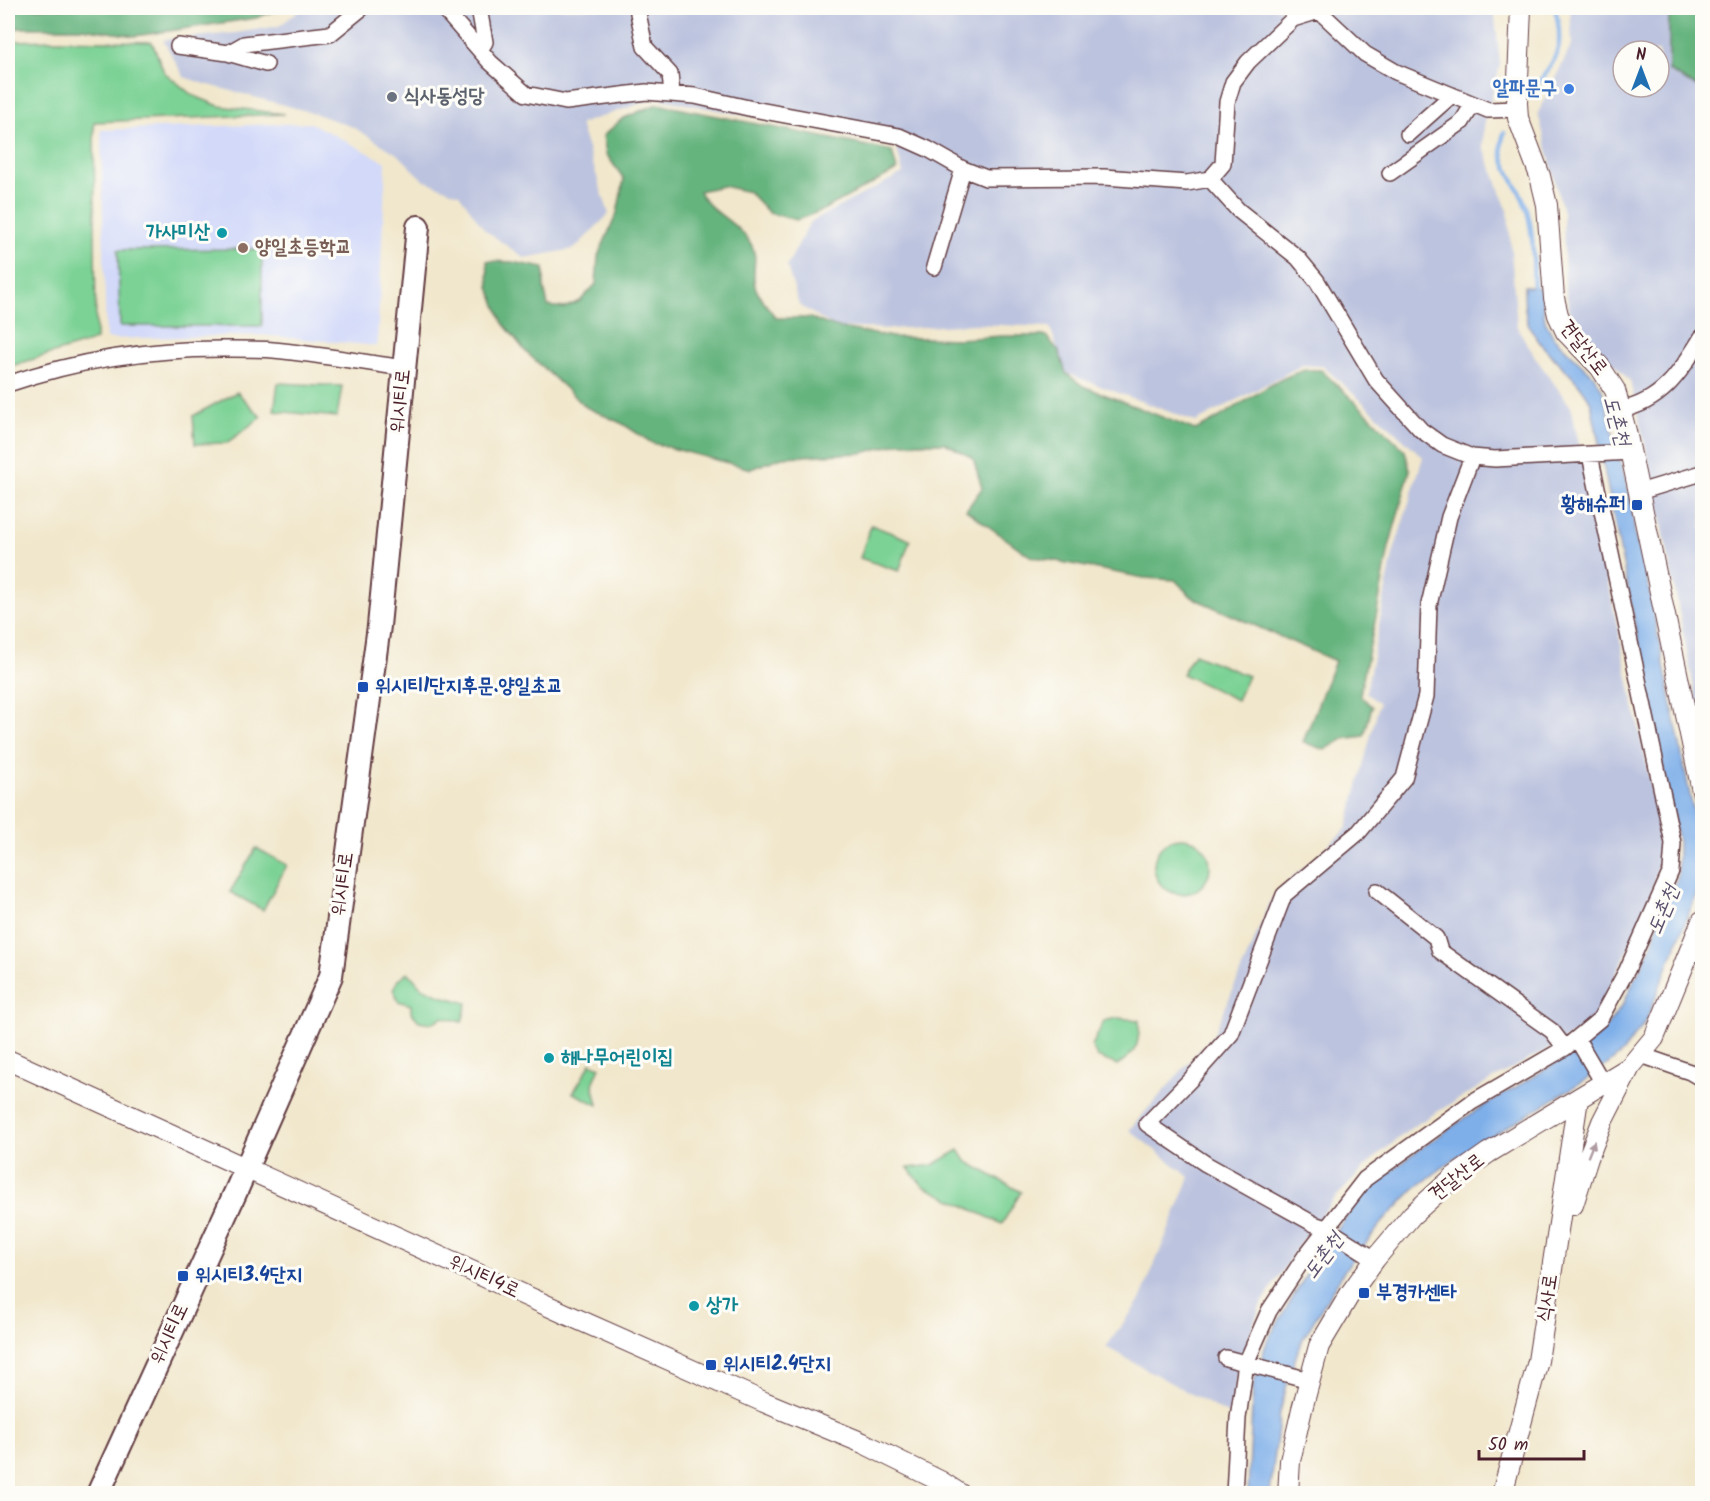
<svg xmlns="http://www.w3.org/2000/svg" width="1710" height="1501" viewBox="0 0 1710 1501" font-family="Kalam,'Poor Story',sans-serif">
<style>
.built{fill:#d2d9f9}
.industrial{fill:#bcc3de;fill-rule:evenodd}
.green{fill:#7cd295;stroke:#637860;stroke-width:1.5}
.forest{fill:#65b47e;stroke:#586a54;stroke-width:1.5}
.water{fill:#7eafe9;stroke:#64678a;stroke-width:1.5}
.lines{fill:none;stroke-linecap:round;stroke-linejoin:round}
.stream{stroke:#7eafe9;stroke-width:4.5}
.minor-casing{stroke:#633d43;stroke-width:18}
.tertiary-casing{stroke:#633d43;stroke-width:22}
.secondary-casing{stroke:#633d43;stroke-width:26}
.minor{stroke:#fff;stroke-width:15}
.tertiary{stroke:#fff;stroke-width:20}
.secondary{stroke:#fff;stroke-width:22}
.oneway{fill:#ae9aa0}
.shop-dot{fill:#3f7fe0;stroke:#fdfcf7;stroke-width:2}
.worship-dot{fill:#6b7280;stroke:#fdfcf7;stroke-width:2}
.culture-dot{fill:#0f9aa8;stroke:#fdfcf7;stroke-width:2}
.education-dot{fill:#8d6e63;stroke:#fdfcf7;stroke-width:2}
.transit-dot{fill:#1a4fb4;stroke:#fdfcf7;stroke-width:2}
.labels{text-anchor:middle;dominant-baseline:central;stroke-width:6;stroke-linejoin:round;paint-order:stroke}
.shop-label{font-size:20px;font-weight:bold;fill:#366cbe;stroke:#fdfcf7;text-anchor:end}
.worship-label{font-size:20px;font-weight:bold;fill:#5b616d;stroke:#fdfcf7;text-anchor:start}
.culture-label{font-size:20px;font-weight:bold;fill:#0d838f;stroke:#fdfcf7;text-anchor:start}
.education-label{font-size:20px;font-weight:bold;fill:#785e54;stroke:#fdfcf7;text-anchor:start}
.street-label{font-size:20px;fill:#4a1f2b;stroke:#fdfcf7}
.transit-label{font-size:20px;font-weight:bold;fill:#164399;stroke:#fdfcf7;text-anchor:start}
.water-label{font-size:21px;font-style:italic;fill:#5c516e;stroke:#fdfcf7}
</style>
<rect width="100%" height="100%" fill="#fdfcf7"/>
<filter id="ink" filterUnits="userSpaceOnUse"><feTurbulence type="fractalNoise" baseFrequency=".0167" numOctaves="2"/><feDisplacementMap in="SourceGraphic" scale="12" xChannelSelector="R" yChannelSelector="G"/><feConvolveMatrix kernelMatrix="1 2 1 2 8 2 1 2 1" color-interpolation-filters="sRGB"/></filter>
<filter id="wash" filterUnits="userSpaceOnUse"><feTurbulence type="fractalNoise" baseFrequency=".008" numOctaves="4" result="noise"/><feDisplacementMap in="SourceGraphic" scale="24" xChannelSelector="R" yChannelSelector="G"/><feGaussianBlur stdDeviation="1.35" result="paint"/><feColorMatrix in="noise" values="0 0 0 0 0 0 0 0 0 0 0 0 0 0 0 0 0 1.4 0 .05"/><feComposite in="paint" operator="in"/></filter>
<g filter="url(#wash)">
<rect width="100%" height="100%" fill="#f1e7cc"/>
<path class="built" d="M311 123 386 162 377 346 262 335 106 339 101 130Z"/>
<path class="industrial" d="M303 8H1494L1500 65 1484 126 1483 145 1508 212 1517 327 1537 360 1571 407 1663 844 1652 890 1637 930 1595 1019 1561 1042 1498 1076 1415 1125 1373 1159 1334 1199 1294 1252 1259 1308 1241 1362 1229 1415 1106 1347 1140 1300 1190 1177 1129 1130 1214 1034 1273 896 1347 828 1379 704 1366 692 1393 554 1423 457 1323 366 1302 365 1196 422 1066 373 1050 327 975 324 890 329 835 327 799 305 787 266 810 222 903 173 896 145 656 98 580 124 609 214 574 249 524 258 485 230 459 194 423 180 399 155 353 127 314 113 205 84 184 77 163 40 236 33 279 26Z
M1570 8H1702V730L1655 487 1630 381 1579 328 1570 311 1565 286 1563 212 1538 113 1572 44ZM1623 51H1659V87H1623Z"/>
<path class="green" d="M59 40 152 42 164 72 192 95 219 106 284 114 94 122 96 340 8 367V41Z
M262 249V326H120L118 250Z
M278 383 342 386 337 417 274 411Z
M237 392 261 417 227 443 195 444 193 416Z
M871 525 910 540 899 571 860 558Z
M1194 654 1248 676 1237 700 1182 674Z
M1154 866a28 28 0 1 1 56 0a28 28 0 1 1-56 0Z
M256 848 287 865 263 910 230 892Z
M408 972 421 987 445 997 467 1003 462 1022 442 1017 432 1023 419 1021 411 1012V1005L398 1001 393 989 398 980Z
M1117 1018 1139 1020C1140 1043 1137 1053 1117 1065L1097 1057 1092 1046 1104 1021Z
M591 1063 600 1067 593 1084 598 1105 573 1093Z
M959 1150 966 1161 1021 1192 1002 1224 923 1186 908 1168 933 1165Z"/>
<path class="forest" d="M8 8H283L256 18 135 36 82 28H20L8 30Z
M1666 8H1702V90L1669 71V11Z
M657 104 892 151 897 170 823 210 797 220 769 213 749 192 723 186 699 191C710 213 738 222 751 244 759 257 751 272 755 286 758 297 769 308 776 318H810L835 327 892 337 958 339 1002 336H1046L1059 351 1066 373 1083 386 1195 430C1233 414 1263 383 1302 371 1308 369 1315 370 1321 370L1368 414 1405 451 1410 470 1389 547 1377 612 1362 683 1360 695 1372 707 1364 736 1343 739 1325 750 1303 742 1335 661 1193 598 1175 580 1144 578 1030 556 966 510 982 488 973 458 945 443H900L862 453 782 457 751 469 652 443 623 424 586 407 526 352 503 323 489 287 487 261 512 262 544 268V287L548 306 564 308 580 301 596 284 598 256 617 213 624 179 606 154 603 136 622 119Z"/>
<path class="water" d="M1524 286 1541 288 1545 321 1554 338 1593 375 1602 389 1632 506 1635 537 1645 570 1695 821 1700 870 1698 890 1646 1021 1622 1053 1594 1075 1458 1156 1414 1189 1382 1223 1346 1268 1301 1342 1289 1377 1280 1412 1270 1493 1248 1494 1253 1386 1267 1341 1306 1275 1354 1206 1369 1189 1420 1149 1477 1110 1585 1046 1598 1036 1607 1026 1624 1002 1653 942 1659 918 1678 877V842L1591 403C1576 372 1542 355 1528 323 1524 312 1524 298 1524 286Z"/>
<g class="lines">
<path class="stream" d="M1535 88C1558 56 1565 48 1555 8
M1504 133C1495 158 1514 178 1523 199 1535 228 1533 262 1534 293"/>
</g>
</g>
<g filter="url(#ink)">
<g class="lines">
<defs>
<path id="minor" d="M443 8 490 62 526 94 566 102 646 92 695 96 753 109 899 136 928 149 963 169 986 178 1104 177 1187 183 1210 179 1223 164 1227 102 1233 82 1248 62 1293 19 1319 11
M479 8 485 42 480 50
M1316 8 1365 54 1396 72 1488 110 1517 109
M638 13 645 47 670 74 672 94
M178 46 228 53 244 44 330 34 362 8
M228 53 266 64
M1408 134 1452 95
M1390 173 1462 122 1473 104
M1210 179 1238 210 1298 258 1317 281 1376 380 1421 430 1442 445 1472 457 1495 459 1631 452
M934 267 963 169
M8 384C80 359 155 348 232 349 245 349 259 349 273 350 317 354 361 362 404 368
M1620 410C1663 402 1681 371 1702 337
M1639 492 1702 473
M1689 728 1702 714
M1377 891 1436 938 1440 951 1552 1031 1565 1048
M1577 1039 1603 1083
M1641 1055 1690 1072 1702 1079
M1375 1259 1326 1228 1314 1224 1206 1164 1147 1124 1191 1079 1231 1034 1284 895 1359 832 1404 778 1426 696 1429 605 1449 517 1472 457
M1226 1358 1309 1380
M1234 1494 1238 1418 1246 1363 1269 1311 1306 1255 1365 1179 1472 1102 1565 1048 1600 1019 1627 970 1671 871 1673 843 1590 455"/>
<path id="tertiary" d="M1521 8 1517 103 1518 118 1540 176 1547 205 1554 298 1558 315 1566 332 1600 367 1615 390 1626 431 1702 791
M8 1060 568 1315 764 1402 863 1443 940 1481 960 1494
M1573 1205 1588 1158 1602 1122 1630 1067
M1288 1494 1290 1461 1302 1409 1319 1346 1350 1294 1375 1259 1412 1215 1454 1177 1488 1153 1630 1067 1654 1038 1702 921
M1502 1494 1538 1361 1578 1099"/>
<path id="secondary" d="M98 1494 237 1189 331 976 379 626 418 227"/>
</defs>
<use href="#minor" class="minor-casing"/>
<use href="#tertiary" class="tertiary-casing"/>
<use href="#secondary" class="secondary-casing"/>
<use href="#minor" class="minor"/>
<use href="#tertiary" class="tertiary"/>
<use href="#secondary" class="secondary"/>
</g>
<defs><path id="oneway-solid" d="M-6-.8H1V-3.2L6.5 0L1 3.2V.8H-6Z" transform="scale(1.5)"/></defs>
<use class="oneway" href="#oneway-solid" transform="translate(1591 1149) rotate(-68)"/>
</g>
<circle class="shop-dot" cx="1569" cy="89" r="6"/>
<circle class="worship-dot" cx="392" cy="97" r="6"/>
<g class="culture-dot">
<circle cx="222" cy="233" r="6"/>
<circle cx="549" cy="1058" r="6"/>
<circle cx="694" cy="1306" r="6"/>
</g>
<circle class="education-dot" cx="243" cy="248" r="6"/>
<g class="transit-dot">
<rect x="1631" y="499" width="12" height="12" rx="3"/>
<rect x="357" y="681" width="12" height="12" rx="3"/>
<rect x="177" y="1270" width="12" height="12" rx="3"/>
<rect x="1358" y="1287" width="12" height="12" rx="3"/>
<rect x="705" y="1359" width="12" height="12" rx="3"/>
</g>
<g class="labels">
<g class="shop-label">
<text x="1557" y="89">알파문구</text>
</g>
<g class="worship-label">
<text x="404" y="97">식사동성당</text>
</g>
<g class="culture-label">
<text x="210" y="233" text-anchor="end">가사미산</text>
<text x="561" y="1058">해나무어린이집</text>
<text x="706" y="1306">상가</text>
</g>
<g class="education-label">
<text x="255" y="248">양일초등학교</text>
</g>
<g class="street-label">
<text transform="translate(1583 348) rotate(52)">견달산로</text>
<text transform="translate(401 401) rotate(-84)">위시티로</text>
<text transform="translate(343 884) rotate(-82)">위시티로</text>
<text transform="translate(1457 1178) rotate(-38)">견달산로</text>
<text transform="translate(484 1277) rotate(25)">위시티4로</text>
<text transform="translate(1548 1298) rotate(-81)">식사로</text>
<text transform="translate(170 1334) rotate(-65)">위시티로</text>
</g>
<g class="transit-label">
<text x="1625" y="505" text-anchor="end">황해슈퍼</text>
<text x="375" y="687">위시티1단지후문.양일초교</text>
<text x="195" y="1276">위시티3.4단지</text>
<text x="1376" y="1293">부경카센타</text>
<text x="723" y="1365">위시티2.4단지</text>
</g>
<g class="water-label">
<text transform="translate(1616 421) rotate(74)">도촌천</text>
<text transform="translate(1664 910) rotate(-68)">도촌천</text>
<text transform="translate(1324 1256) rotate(-54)">도촌천</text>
</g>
</g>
<rect width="1710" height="1501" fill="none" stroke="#fdfcf7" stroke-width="30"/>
<g transform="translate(1641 69)"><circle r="28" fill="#fdfcf7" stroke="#b5a4a5" stroke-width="1.5"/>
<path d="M0-4.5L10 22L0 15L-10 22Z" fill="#1f6fb2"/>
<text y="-9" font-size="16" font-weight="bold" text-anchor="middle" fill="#4a1f2b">N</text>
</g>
<path d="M1479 1450v9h105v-9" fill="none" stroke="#4a1f2b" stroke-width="3"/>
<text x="1488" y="1450" font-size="18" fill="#4a1f2b" stroke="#fdfcf7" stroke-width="4.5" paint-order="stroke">50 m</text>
</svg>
